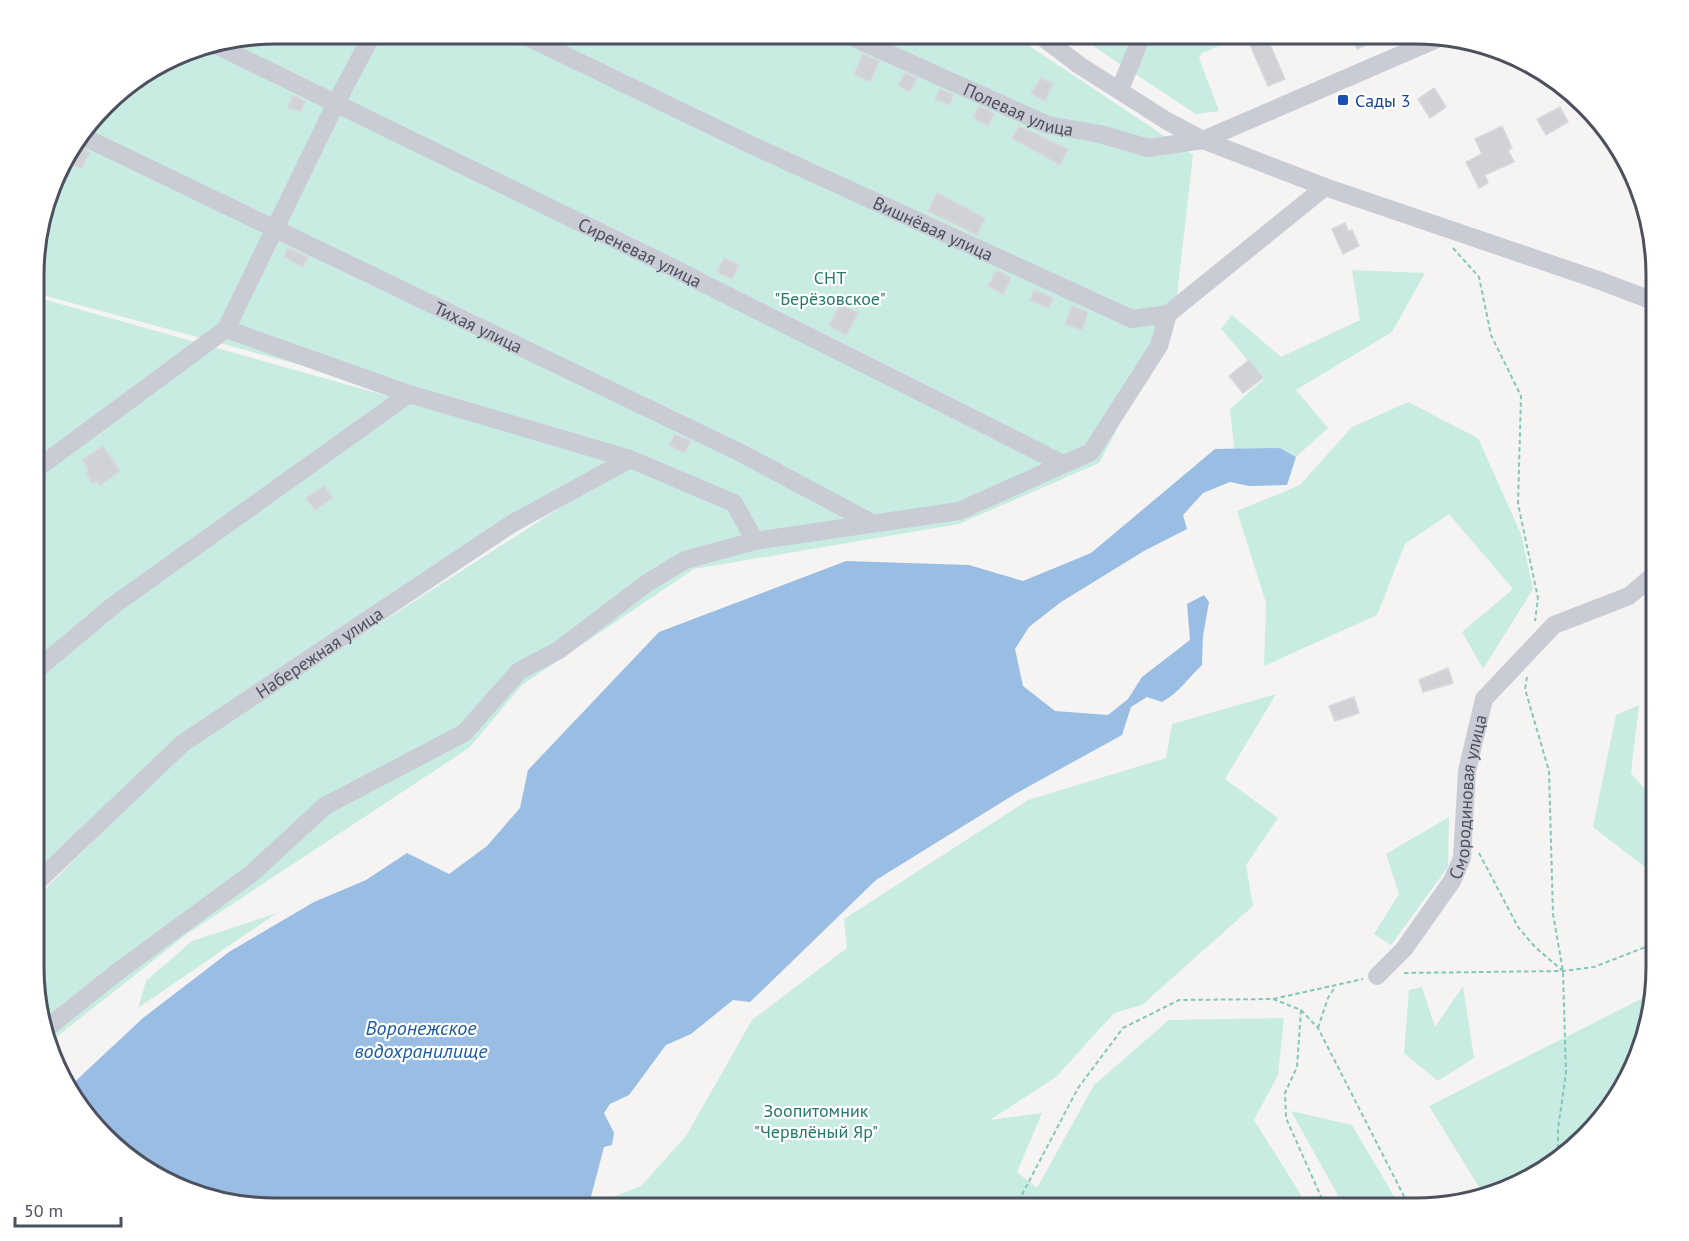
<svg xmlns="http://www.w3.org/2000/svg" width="1689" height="1241" viewBox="0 0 1689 1241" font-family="'PT Sans',sans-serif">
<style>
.green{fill:#c8ece1}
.water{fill:#9abde4}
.building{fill:#d1d2d6;stroke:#d8d8dd;stroke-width:1.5}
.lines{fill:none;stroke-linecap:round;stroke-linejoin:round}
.path{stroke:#83c7bb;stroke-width:2;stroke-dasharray:4.5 3;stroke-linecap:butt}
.minor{stroke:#c9cbd5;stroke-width:18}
.transit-dot{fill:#1a4fb4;stroke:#fff;stroke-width:2}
.labels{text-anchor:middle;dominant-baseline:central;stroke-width:4.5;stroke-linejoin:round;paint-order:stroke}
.transit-label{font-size:18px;fill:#164399;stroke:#fff;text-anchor:start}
.street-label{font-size:18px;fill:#4c505f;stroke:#fff}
.park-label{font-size:18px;fill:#237a6a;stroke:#fff}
.water-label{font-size:20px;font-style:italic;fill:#1d5ba1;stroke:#fff}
.rim{fill:none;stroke:#4c505f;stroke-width:3}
</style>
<rect width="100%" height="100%" fill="#f5f4f3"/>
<path class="green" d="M274 33H1010L1193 155 1174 322 1099 463 959 524 694 569 522 685 469 748 187 934 50 1042 35 998V899L186 748 639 457 35 293V243L58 167 115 93 182 51Z
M1073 33H1252L1202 53 1199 58 1219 111 1196 114Z
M1352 270 1425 273 1392 332 1296 390 1328 428 1296 457 1280 448 1234 449 1230 409 1264 379 1221 329 1232 315 1281 357 1360 320Z
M35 297 615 460 180 745 35 892Z
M1408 402 1478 438 1521 534 1533 589 1483 669 1462 632 1513 589 1449 514 1405 544 1377 615 1264 666 1266 603 1237 511 1300 485 1352 427Z
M1276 694 1225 779 1278 818 1246 865 1253 906 1142 1005 1114 1013 1056 1077 990 1120 1042 1113 1017 1172 1037 1188 1094 1085 1169 1020 1284 1018 1278 1075 1254 1120 1301 1195V1208H601L615 1196 641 1186 686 1136 752 1020 847 948 844 919 1028 800 1166 758 1172 724Z
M1639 705 1631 773 1655 801V875L1593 827 1616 715Z
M1449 817 1448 867 1391 945 1374 934 1399 894 1386 854Z
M277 913 138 1008 146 981 192 941Z
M1463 986 1474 1058 1438 1081 1404 1053 1409 990 1422 987 1435 1027Z
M1653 993 1643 1045 1606 1114 1522 1183 1482 1192 1429 1106Z
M1291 1111 1352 1125 1401 1208H1345Z"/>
<path class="water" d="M1280 448 1296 457 1287 485 1249 486 1230 482 1203 493 1183 515 1187 529 1144 551 1061 602 1029 627 1015 649 1023 686 1055 711 1108 715 1128 699 1142 677 1190 640 1187 604 1204 595 1209 602 1203 636 1202 665C1188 678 1179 693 1162 702L1147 697 1131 707 1122 735 1015 794 876 880 750 1002 733 1000 691 1034 666 1045 629 1095 610 1104 604 1113 614 1133 612 1145 604 1147 588 1208H259L196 1195 127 1158 67 1089 143 1018 229 952 314 902 366 880 407 853 449 874 487 846 520 808 528 770 659 632 846 561 969 565 1023 581 1091 553 1215 449Z"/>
<path class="building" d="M1351 33H1393V34L1357 49Z
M1267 38 1285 79 1268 86 1250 45Z
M863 54 879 61 870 82 854 74Z
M905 73 917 78 910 92 898 86Z
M1041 78 1053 84 1045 101 1031 93Z
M1434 88 1446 107 1430 118 1418 99Z
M940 89 953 95 950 105 935 99Z
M293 95 305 101 301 112 288 107Z
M979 106 994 113 988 126 973 118Z
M1560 107 1568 122 1546 135 1537 119Z
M1019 126 1068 149 1060 165 1012 138Z
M1502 126 1512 148 1508 150 1514 162 1485 175 1488 183 1479 188 1466 162 1482 154 1475 139Z
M75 145 90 152 81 169 64 160Z
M937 193 985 218 977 235 928 211Z
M1345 223 1348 231 1352 230 1359 246 1343 254 1332 229Z
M288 248 308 257 303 267 284 257Z
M724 258 739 265 732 279 717 272Z
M997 270 1011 278 1003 294 988 286Z
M1034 290 1053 298 1048 308 1030 300Z
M840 304 858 313 846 335 829 326Z
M1072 306 1088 312 1082 330 1065 324Z
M1249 360 1263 378 1243 393 1229 376Z
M675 434 691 441 684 453 669 445Z
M103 446 120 471 100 485 97 481 93 484 86 473 89 470 82 460Z
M324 486 333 498 315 510 306 498Z
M1448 668 1453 683 1423 692 1419 680Z
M1354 697 1359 713 1335 721 1329 706Z"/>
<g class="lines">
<path class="path" d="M1453 248 1479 277 1491 335 1521 396 1518 504 1538 598 1535 621
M1527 677 1525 689 1549 771 1553 914 1563 971 1566 1073 1558 1129V1153
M1479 853 1518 927 1535 947 1563 971
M1404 973 1563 971 1594 967 1656 943
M1273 999 1301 1010 1318 1028 1410 1208
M1301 1010 1297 1067 1285 1093 1286 1118 1326 1208
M1318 1028 1328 998 1335 987
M1015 1208 1078 1088 1123 1028 1179 1000 1273 999 1363 979"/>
<g class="minor">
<path id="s1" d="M519 33 747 143 1132 319 1168 314 1325 187"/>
<path id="s2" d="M843 33 1048 125 1100 134 1148 148 1203 140 1444 36"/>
<path d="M1037 33 1079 65 1167 121 1203 140 1325 187 1598 280 1656 302"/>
<path id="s3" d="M216 45 649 256 1063 464"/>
<path d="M1120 89 1143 33"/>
<path id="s4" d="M82 136 741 453 872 523"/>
<path d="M226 329 409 394 630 459 734 503 755 541"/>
<path d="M35 470 226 329 336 103 373 33"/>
<path d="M35 671 114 605 409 394"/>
<path id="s5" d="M35 884 183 743 513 523 630 459"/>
<path id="s6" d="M1377 976 1404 949 1452 881 1462 858 1467 771 1484 699 1554 625 1629 596 1656 573"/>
<path d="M46 1029 116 973 251 874 325 806 464 733 519 671 559 650 647 583 685 560 755 541 959 511 1091 452 1159 346 1168 314"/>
</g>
</g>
<rect class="transit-dot" x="1337" y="94" width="12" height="12" rx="3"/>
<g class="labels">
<g class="transit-label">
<text x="1355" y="100">Сады 3</text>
</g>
<g class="street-label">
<text stroke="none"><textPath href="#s2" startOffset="192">Полевая улица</textPath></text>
<text stroke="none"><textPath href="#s1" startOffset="458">Вишнёвая улица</textPath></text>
<text stroke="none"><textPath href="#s3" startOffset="472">Сиреневая улица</textPath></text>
<text stroke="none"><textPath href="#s4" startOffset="440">Тихая улица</textPath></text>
<text stroke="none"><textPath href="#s5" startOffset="368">Набережная улица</textPath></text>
<text stroke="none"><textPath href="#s6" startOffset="208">Смородиновая улица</textPath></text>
</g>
<g class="park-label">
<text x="830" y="277">СНТ<tspan x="830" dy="21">"Берёзовское"</tspan></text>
<text x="816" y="1110">Зоопитомник<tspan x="816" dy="21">"Червлёный Яр"</tspan></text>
</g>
<g class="water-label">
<text x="421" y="1028">Воронежское<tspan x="421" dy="23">водохранилище</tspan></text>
</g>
</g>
<path d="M0 0H1689V1241H0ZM275 44H1415A231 231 0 0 1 1646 275V967A231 231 0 0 1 1415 1198H275A231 231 0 0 1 44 967V275A231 231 0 0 1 275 44Z" fill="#fff" fill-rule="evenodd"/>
<path class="rim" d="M275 44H1415A231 231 0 0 1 1646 275V967A231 231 0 0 1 1415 1198H275A231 231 0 0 1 44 967V275A231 231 0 0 1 275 44Z"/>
<path d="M15 1217v9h106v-9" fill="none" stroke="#4c505f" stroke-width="3"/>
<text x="24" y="1217" font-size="18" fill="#4c505f" stroke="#ffffff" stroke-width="4.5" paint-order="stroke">50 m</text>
</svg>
